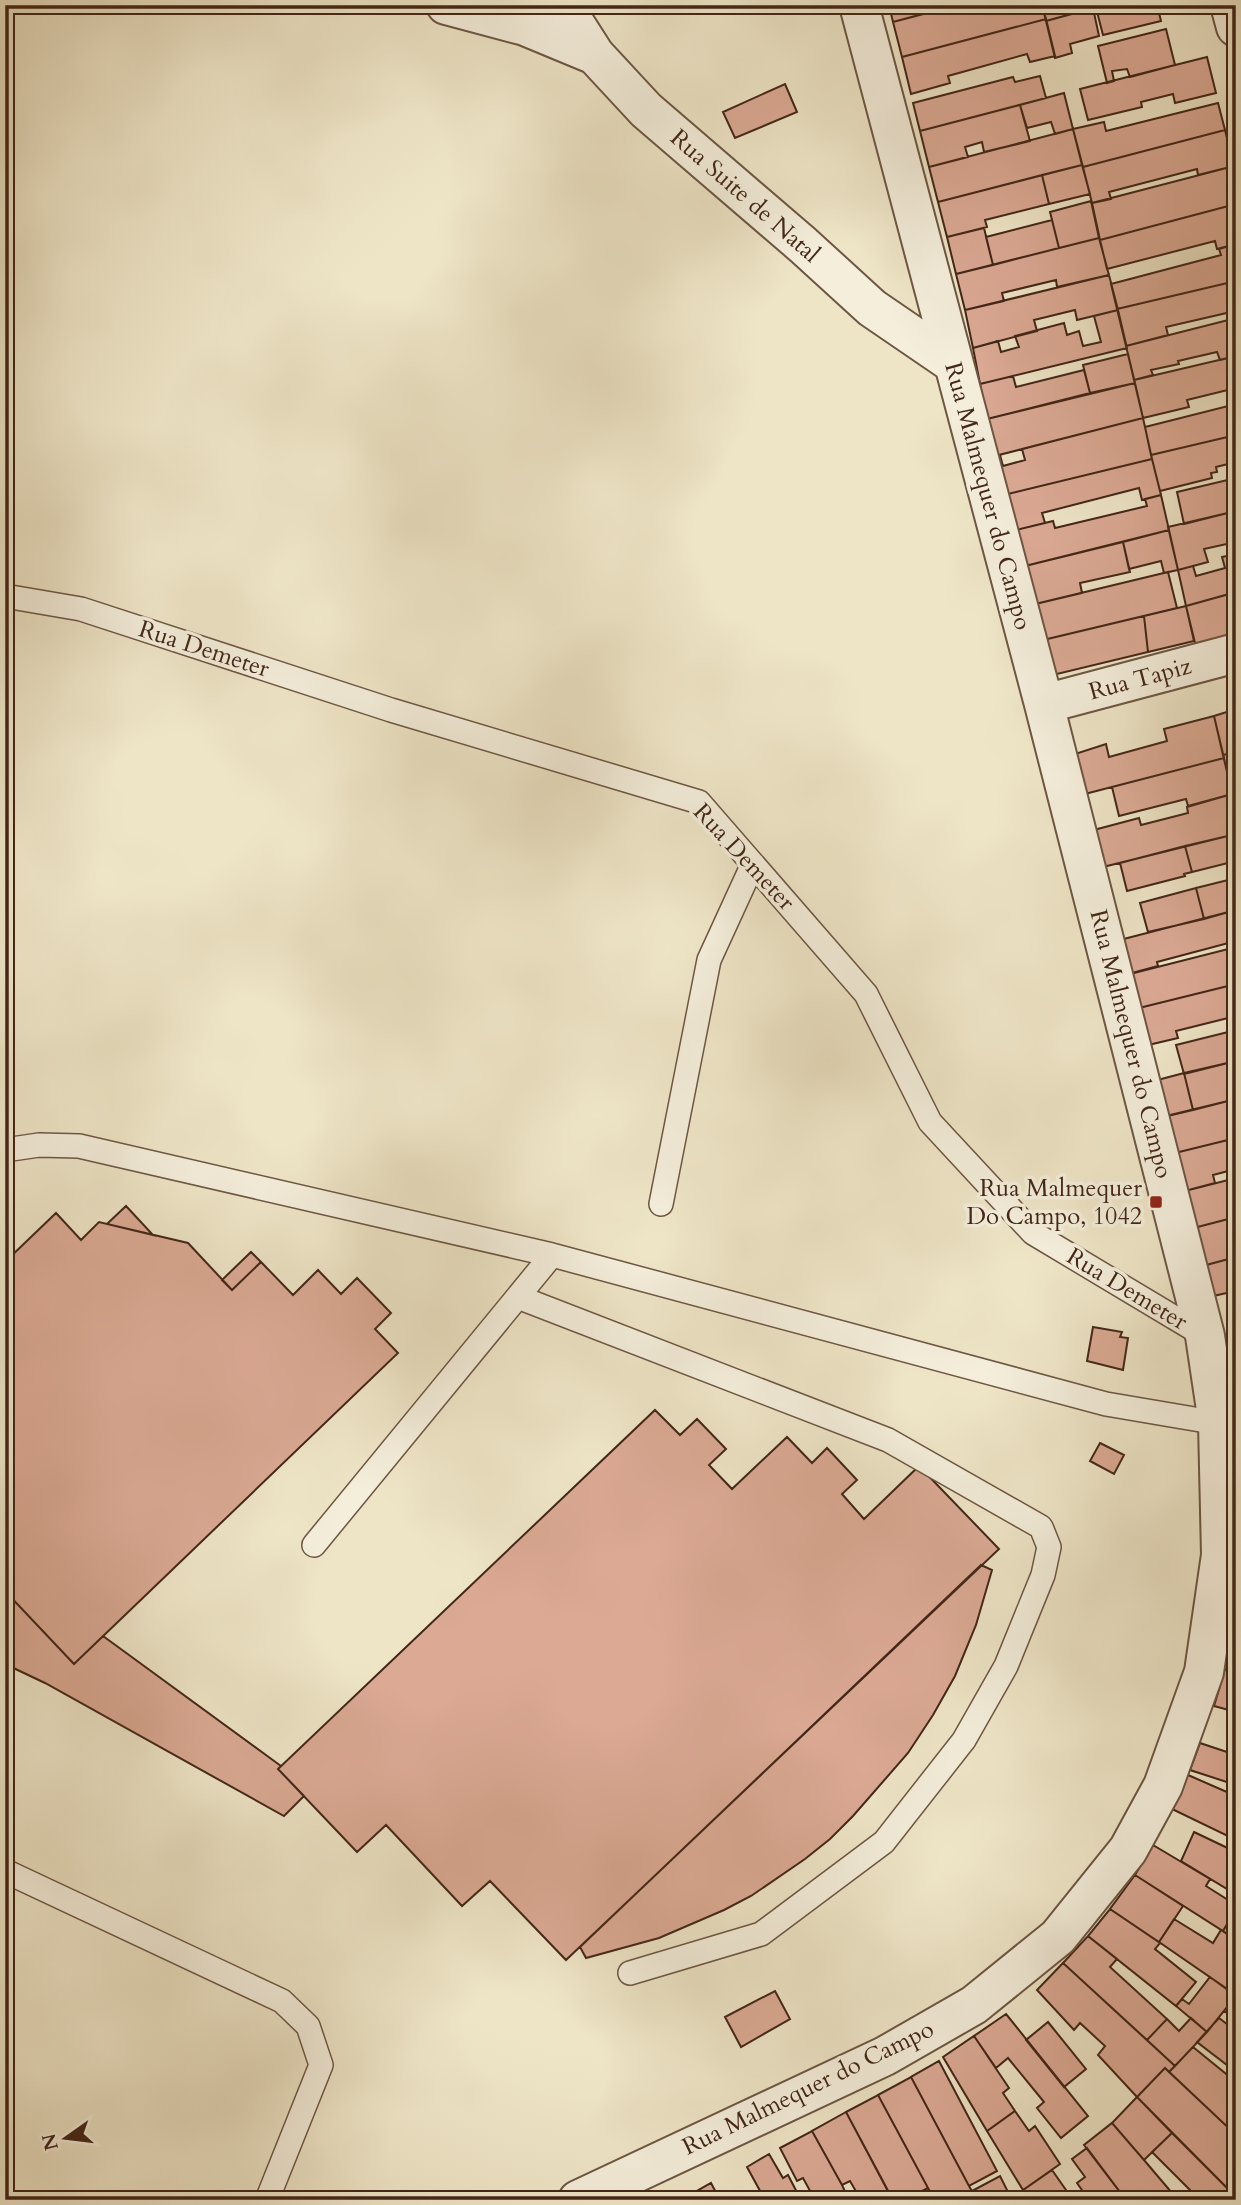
<svg xmlns="http://www.w3.org/2000/svg" width="1241" height="2205" viewBox="0 0 1241 2205" font-family="Cardo,serif">
<style>
.building{fill:#dba994;stroke:#422617;stroke-width:2}
.lines{fill:none;stroke-linecap:round;stroke-linejoin:round}
.service-casing{stroke:#6d5643;stroke-width:26}
.minor-casing{stroke:#6d5643;stroke-width:42}
.service{stroke:#f4eedb;stroke-width:23}
.minor{stroke:#f4eedb;stroke-width:38}
.poi-dot{fill:#8f2418;stroke:#f4eedb;stroke-width:2.5}
.labels{text-anchor:middle;dominant-baseline:central;stroke-width:7;stroke-linejoin:round;paint-order:stroke}
.street-label{font-size:24px;fill:#422617;stroke:#f4eedb}
.poi-label{font-size:24px;fill:#422617;stroke:#f4eedb;text-anchor:end}
</style>
<rect width="100%" height="100%" fill="#eee5c7"/>
<filter id="stains"><feTurbulence type="fractalNoise" baseFrequency=".00286" numOctaves="4"/><feColorMatrix values="0 0 0 0 .2 0 0 0 0 .09 0 0 0 0 .02 0 0 0 .5 -.17"/></filter>
<radialGradient id="worn" r=".72"><stop offset=".6" stop-color="#630" stop-opacity="0"/><stop offset="1" stop-color="#630" stop-opacity=".3"/></radialGradient>
<path class="building" d="M889 5H929L931 12 893 22Z
M956 5H1042L1046 19 902 57 893 22Z
M1042 5H1105L1046 21Z
M1105 5H1157L1161 21 1103 35 1096 8Z
M1093 8 1099 36 1070 44 1072 53 1055 58 1046 21Z
M1046 19 1055 56 1030 62 1027 54 948 76 950 83 911 94 902 57Z
M1166 29 1175 65 1130 77 1127 69 1112 71 1114 81 1107 83 1098 46Z
M1207 57 1216 93 1175 103 1173 94 1141 102 1142 107 1088 120 1080 89Z
M1040 76 1046 98 920 131 913 103 1013 77 1015 82Z
M785 84 797 112 735 138 723 112Z
M1064 93 1073 129 1055 134 1051 122 1027 128 1020 105Z
M1218 103 1225 130 1083 167 1073 129 1104 122 1106 131Z
M1020 105 1030 141 984 152 982 142 965 147 968 157 929 167 920 131Z
M1073 129 1082 165 938 202 929 167Z
M1225 130 1234 166 1198 175 1197 169 1109 192 1111 199 1092 203 1083 167Z
M1082 165 1090 194 1049 204 1042 175Z
M1234 166 1236 204 1100 240 1092 203Z
M1042 175 1049 204 985 220 987 227 947 237 938 202Z
M1091 201 1099 238 1059 248 1050 212Z
M1236 204V244L1217 249 1215 241 1107 269 1100 240Z
M1052 220 1059 248 993 265 986 237Z
M984 228 993 265 956 274 947 237Z
M1099 238 1109 275 1057 287 1056 280 1002 293 1004 301 965 310 956 274Z
M1236 244V281L1117 309 1111 284 1221 255 1219 249Z
M1109 275 1118 310 1077 320 1075 310 1034 320 1037 331 973 348 965 310Z
M1236 281V318L1233 319 1231 312 1166 327 1168 335 1126 346 1117 309Z
M1118 310 1127 348 980 384 973 348 998 341 1001 352 1019 347 1015 336 1064 323 1067 335 1079 331 1083 346 1101 342 1094 316Z
M1236 318V356L1220 360 1217 352 1178 361 1179 364 1151 370 1153 375 1134 380 1126 346Z
M1128 354 1135 383 1090 393 1083 365Z
M1236 356V388L1187 400 1189 407 1143 418 1134 380Z
M1084 370 1090 393 987 419 980 384 1013 376 1016 387Z
M1135 383 1143 418 995 456 987 419Z
M1236 404V435L1151 455 1145 427Z
M1143 418 1152 459 1004 495 995 456 1000 455 1003 466 1025 460 1022 449Z
M1236 435V462L1216 467 1217 472 1211 473 1212 478 1160 491 1151 455Z
M1152 459 1161 495 1142 500 1139 488 1042 513 1045 523 1012 531 1004 495Z
M1236 478V511L1184 524 1177 492Z
M1161 495 1169 530 1021 567 1012 531 1053 521 1055 528 1147 506 1145 499Z
M1236 511V542L1204 549 1208 562 1178 570 1168 527Z
M1169 530 1178 570 1164 573 1161 561 1129 569 1123 542Z
M1123 542 1130 572 1080 583 1082 593 1031 605 1021 567Z
M1236 554V592L1186 606 1178 570 1193 566 1196 576 1225 568 1222 557Z
M1168 572 1177 608 1039 641 1031 605Z
M1233 593 1236 602V637L1196 647 1186 606Z
M1186 606 1194 641 1148 652 1144 616Z
M1144 616 1148 652 1057 674 1045 664 1039 641Z
M1236 709V752L1223 755 1214 716Z
M1214 716 1224 758 1081 795 1074 759 1078 753 1106 744 1109 757 1167 741 1164 729Z
M1236 752V792L1232 793 1223 755Z
M1224 758 1232 794 1188 806 1186 799 1119 816 1112 787Z
M1232 794 1236 808V834L1099 868 1090 831 1139 818 1141 825 1188 813 1187 807Z
M1236 834V861L1192 872 1185 846Z
M1185 846 1192 872 1184 874 1185 876 1127 891 1120 863Z
M1236 878V910L1204 919 1196 888Z
M1196 888 1204 919 1148 932 1140 903Z
M1236 910V941L1157 962 1158 966 1121 976 1112 942Z
M1236 947V984L1135 1009 1126 975Z
M1236 984V1024H1233L1232 1017 1176 1031 1178 1038 1144 1046 1135 1009Z
M1236 1030V1061L1184 1074 1176 1045Z
M1236 1061V1099L1193 1110 1184 1073Z
M1184 1073 1193 1110 1159 1118 1150 1082Z
M1236 1099V1138L1171 1154 1162 1117Z
M1236 1138V1169L1213 1175 1215 1183 1181 1192 1171 1154Z
M1236 1178V1217L1186 1230 1177 1193Z
M126 1206 153 1235 107 1224Z
M56 1213 81 1240 99 1222 188 1243 232 1290 261 1262 293 1295 318 1270 341 1294 357 1278 391 1313 375 1329 398 1353 74 1664 5 1591V1262Z
M1236 1217V1257L1195 1268 1186 1230Z
M251 1252 261 1262 232 1290 222 1280Z
M1236 1257V1291L1213 1296 1199 1267Z
M1093 1327 1122 1332 1120 1337 1128 1338 1123 1370 1087 1361Z
M655 1410 680 1435 697 1419 726 1449 709 1465 732 1489 787 1437 812 1463 827 1448 857 1480 842 1494 864 1519 919 1466 999 1549 566 1960 490 1881 462 1906 386 1825 357 1852 278 1769Z
M1100 1443 1124 1455 1114 1474 1090 1461Z
M981 1565 992 1570 976 1625 955 1676 933 1715 908 1753 853 1816 830 1839 805 1859 751 1896 724 1910 659 1938 586 1958 580 1947Z
M5 1591 74 1664 103 1636 281 1766 278 1769 304 1796 284 1816 45 1683 5 1664Z
M1232 1632H1236V1668L1225 1666Z
M1225 1669 1236 1672V1712L1214 1706Z
M1200 1743 1236 1755V1785L1190 1770Z
M1188 1775 1236 1796V1840L1172 1809Z
M1194 1832 1236 1852V1883L1232 1892 1181 1861Z
M1153 1845 1210 1879 1206 1886 1236 1905V1909L1223 1931 1135 1875Z
M1135 1875 1183 1906 1159 1942 1110 1909Z
M1110 1909 1160 1943 1155 1949 1196 1982 1176 2006 1088 1936Z
M1236 1909V1940L1223 1931Z
M1174 1919 1213 1943 1221 1930 1236 1940V1995L1159 1942Z
M1088 1936 1117 1959 1110 1967 1167 2019 1147 2040 1063 1963Z
M1063 1963 1175 2066 1169 2072 1165 2068 1137 2097 1098 2055 1105 2046 1080 2023 1074 2030 1037 1990Z
M1210 1977 1236 1996 1207 2032 1176 2006 1182 1999 1189 2004Z
M775 1991 790 2019 741 2047 725 2017Z
M1236 1996V2019L1224 2011Z
M1006 2014 1088 2116 1061 2138 1037 2108 1044 2102 1008 2058 996 2068 974 2036Z
M1191 2018 1207 2032 1175 2066 1147 2040 1167 2019 1179 2031Z
M1219 2018 1236 2031V2072L1197 2042Z
M1048 2022 1086 2069 1064 2087 1026 2040Z
M974 2036 1009 2088 1003 2093 1015 2111 987 2131 943 2057Z
M1193 2047 1236 2082V2135L1169 2072Z
M939 2061 997 2171 969 2186 911 2077Z
M1165 2068 1236 2135V2197L1137 2097Z
M911 2077 969 2186 977 2200H934L928 2188 878 2095Z
M878 2095 928 2188 905 2200H893L846 2112Z
M1137 2097 1172 2133 1144 2160 1112 2123Z
M1015 2111 1029 2131 1035 2126 1060 2164 1023 2190 987 2131Z
M846 2112 890 2195 882 2200H861L850 2181 842 2185 812 2131Z
M1112 2123 1144 2160 1178 2200H1126L1084 2145Z
M812 2131 842 2185 849 2200H815L803 2178 797 2181 780 2148Z
M1172 2133 1236 2197V2200H1196L1198 2198 1152 2152Z
M1087 2148 1126 2200H1089L1077 2183 1085 2177 1072 2159Z
M769 2154 783 2178 788 2175 801 2200H765L747 2167Z
M1052 2170 1073 2200H1020L1016 2195Z
M1000 2176 1011 2198 1007 2200H977L972 2191Z
M711 2183 720 2200H681Z
M928 2188 934 2200H905Z"/>
<g class="lines">
<defs>
<path id="service" d="M5 596 81 609 391 710 699 802 866 994 930 1122 1033 1233 1205 1336
M5 1150 39 1145 79 1146 552 1255 1106 1404 1218 1423
M661 1204 709 960 753 864
M518 1297 888 1440 1041 1527 1049 1547 1043 1575 1006 1666 964 1740 884 1842 761 1934 630 1973
M314 1545 552 1255
M5 1871 282 2001 308 2026 321 2065 267 2200"/>
<path id="minor" d="M446 5 525 26 595 55
M563 5 595 55 646 110 803 245 872 308 951 362
M1230 5 1236 27
M1044 704 1236 653
M578 2200 885 2056 974 2005 1058 1937 1128 1850 1163 1786 1204 1672 1221 1555 1218 1423 1205 1336 1044 704 859 5"/>
</defs>
<use href="#service" class="service-casing"/>
<use href="#minor" class="minor-casing"/>
<use href="#service" class="service"/>
<use href="#minor" class="minor"/>
</g>
<rect class="poi-dot" x="1149" y="1195" width="14" height="14" rx="3.5"/>
<g class="labels">
<g class="street-label">
<text transform="translate(745 196) rotate(41)">Rua Suite de Natal</text>
<text transform="translate(988 496) rotate(75)">Rua Malmequer do Campo</text>
<text transform="translate(204 649) rotate(18)">Rua Demeter</text>
<text transform="translate(1140 679) rotate(-15)">Rua Tapiz</text>
<text transform="translate(744 857) rotate(47)">Rua Demeter</text>
<text transform="translate(1131 1044) rotate(76)">Rua Malmequer do Campo</text>
<text transform="translate(1127 1289) rotate(31)">Rua Demeter</text>
<text transform="translate(808 2088) rotate(-26)">Rua Malmequer do Campo</text>
</g>
<g class="poi-label">
<text x="1142" y="1188">Rua Malmequer<tspan x="1142" dy="28">Do Campo, 1042</tspan></text>
</g>
</g>
<rect width="1241" height="2205" fill="none" stroke="#eee5c7" stroke-width="28"/>
<rect x="7" y="7" width="1227" height="2191" fill="none" stroke="#422617" stroke-width="3.5"/>
<rect x="14" y="14" width="1213" height="2177" fill="none" stroke="#422617" stroke-width="2"/>
<g transform="translate(66 2138) rotate(256)" stroke="#f4eedb" stroke-width="5" paint-order="stroke">
<path d="M0-5L12 26L0 18L-12 26Z" fill="#422617"/>
<text y="-10" font-size="19" font-weight="bold" text-anchor="middle" fill="#422617">N</text>
</g>
<rect width="100%" height="100%" filter="url(#stains)"/>
<rect width="100%" height="100%" fill="url(#worn)"/>
</svg>
